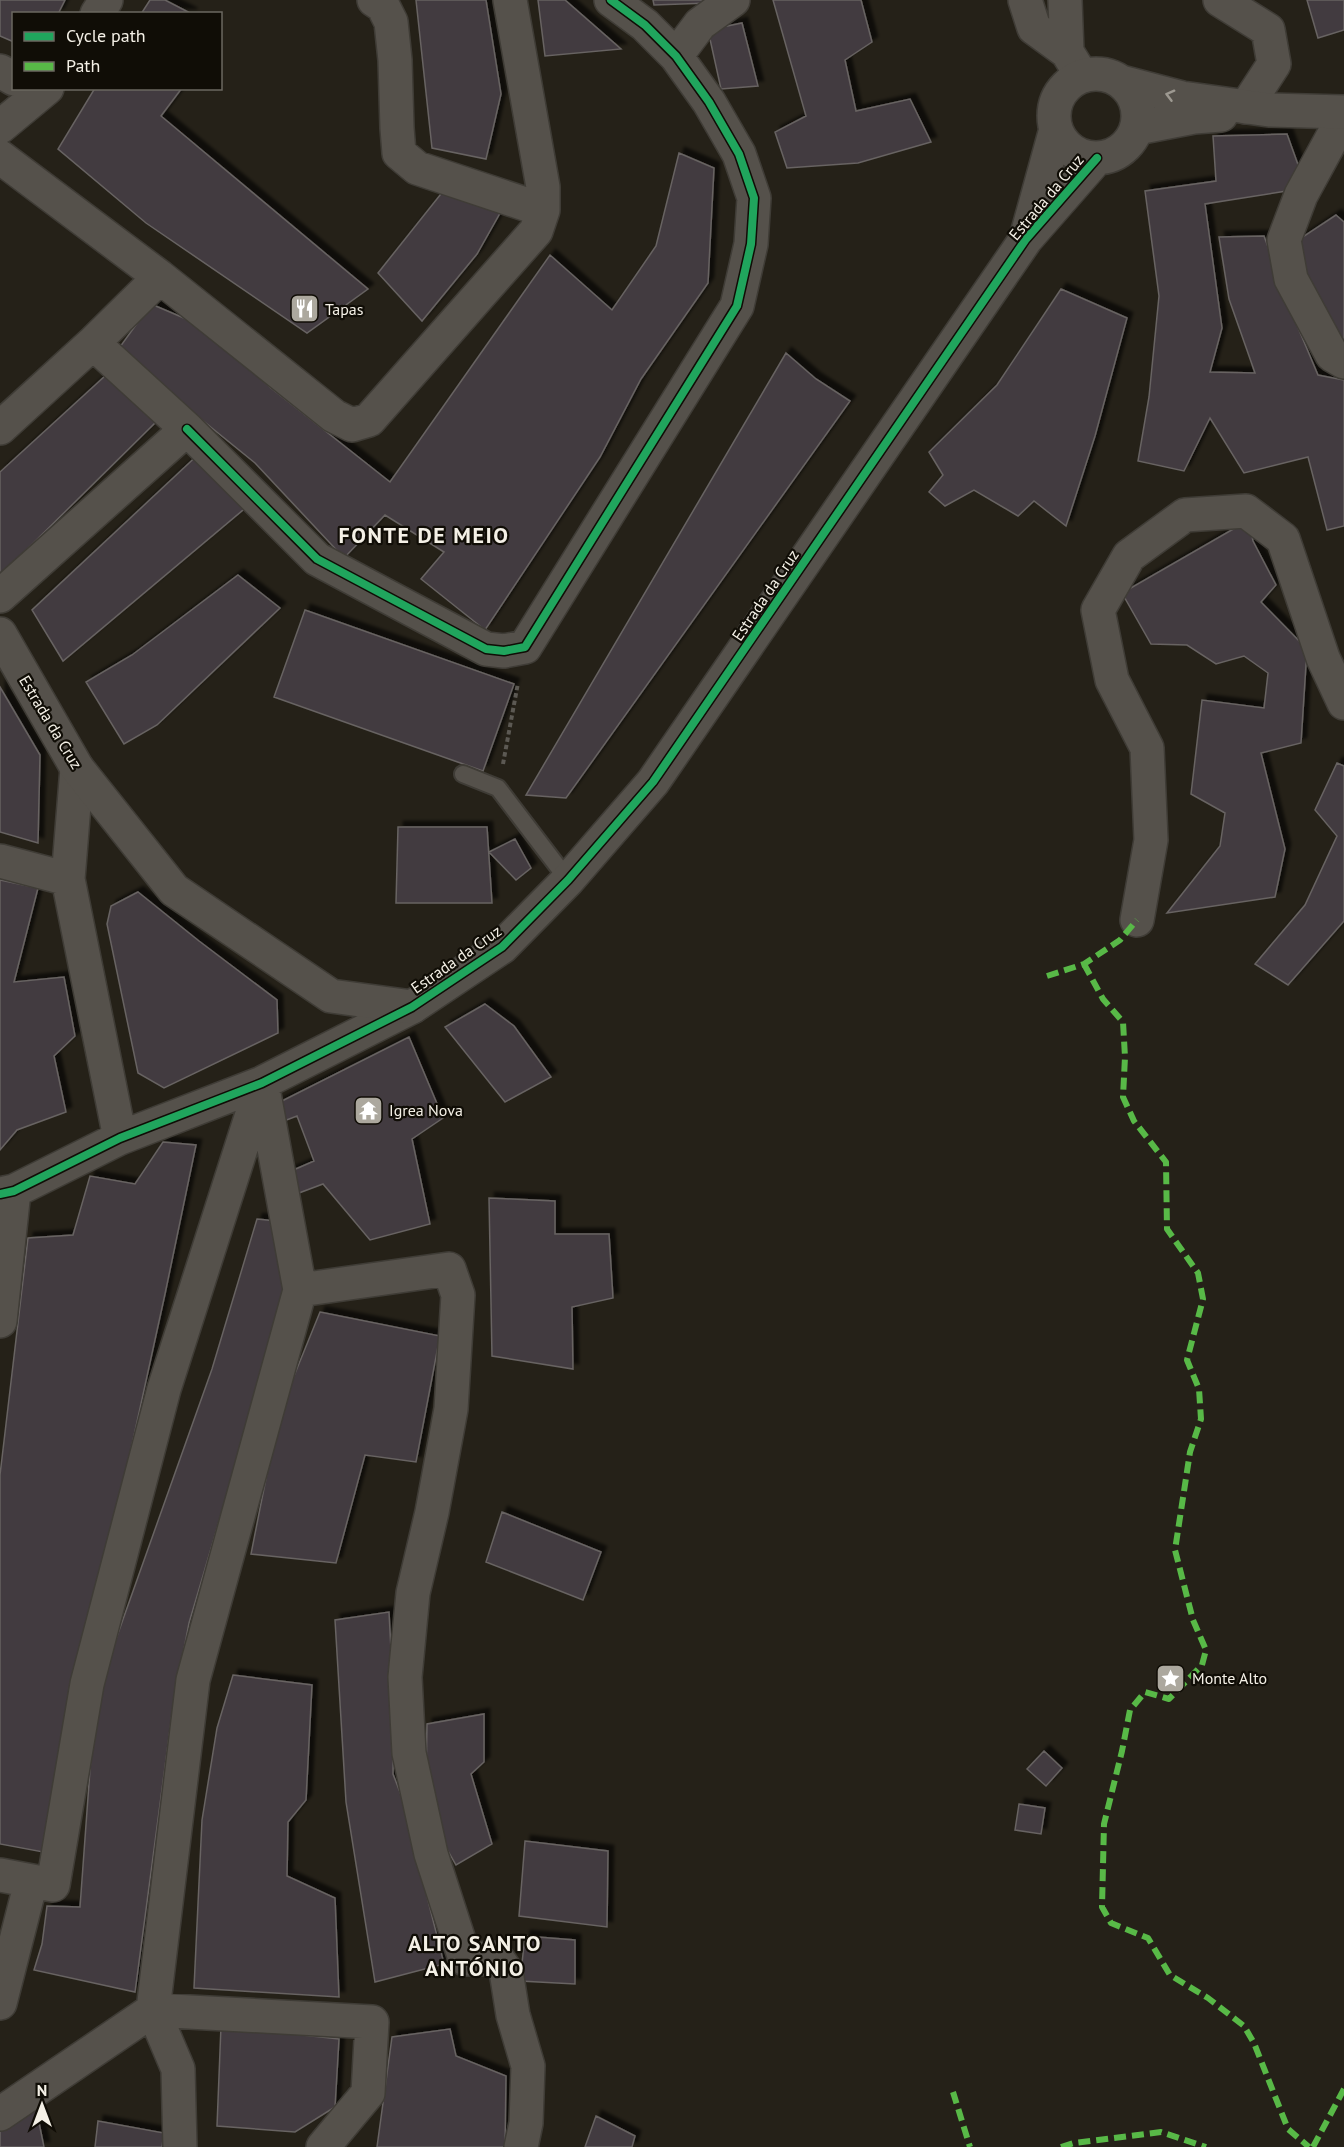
<svg xmlns="http://www.w3.org/2000/svg" width="1344" height="2147" viewBox="0 0 1344 2147" font-family="'PT Sans',sans-serif">
<style>
.building{fill:#433b40;stroke:#676362;stroke-width:1.5;filter:url(#shadow)}
.lines{fill:none;stroke-linecap:round;stroke-linejoin:round}
.lane-casing{stroke:#3f3c36;stroke-width:20}
.street-casing{stroke:#3f3c36;stroke-width:36}
.secondary-casing{stroke:#3f3c36;stroke-width:36}
.path{stroke:#5c5953;stroke-width:4;stroke-dasharray:4.5 3;stroke-linecap:butt}
.lane{stroke:#55514b;stroke-width:16}
.street{stroke:#55514b;stroke-width:33}
.secondary{stroke:#55514b;stroke-width:33}
.quiet{stroke:#58b947;stroke-width:6;stroke-dasharray:12 6;stroke-linecap:butt}
.cycleway-casing{stroke:#100d06;stroke-width:11}
.cycleway{stroke:#20a55d;stroke-width:8}
.oneway{stroke:#9d9991}
.labels{text-anchor:middle;dominant-baseline:central;stroke-width:4.5;stroke-linejoin:round;paint-order:stroke}
.street-label{font-size:16px;fill:#f4f0e6;stroke:#100d06}
.poi-label{font-size:16px;fill:#f4f0e6;stroke:#100d06;text-anchor:start}
.district-label{font-size:22px;font-weight:bold;letter-spacing:1.5px;fill:#f4f0e6;stroke:#100d06}
</style>
<defs>
<filter id="shadow"><feDropShadow dx="5.5" dy="-5.5" stdDeviation="1.5" flood-color="#0009"/></filter>
</defs>
<rect width="100%" height="100%" fill="#252118"/>
<path class="building" d="M0 0H65L58 14H14V42L0 36Z
M150 0H165L192 14H141Z
M416 0H486L501 94 486 159 432 148Z
M538 0H565L621 49 545 56Z
M653 0H709V3L654 5Z
M773 0H861L872 42 845 60 856 111 910 99 931 142 858 163 787 168 775 132 806 116Z
M1307 0H1344V30L1318 38Z
M742 23 758 86 721 89 708 30Z
M95 88H182L161 116 368 289 307 333 146 223 58 149Z
M1287 134 1301 173 1293 190 1205 204 1222 328 1210 372 1255 373 1229 299 1219 237 1264 236 1294 318 1318 375 1344 380V526L1327 530 1308 457 1244 473 1210 418 1184 471 1138 461 1149 397 1159 296 1145 191 1216 181 1213 136Z
M679 153 714 168 708 283 641 379 600 457 485 630 421 579 444 552 385 515 344 558 255 463 117 351 151 304 205 327 271 388 390 482 550 255 612 310 656 246Z
M448 185 508 199 477 254 422 321 378 273Z
M1336 215 1344 222V340H1339L1304 277 1298 240Z
M1061 289 1127 318 1095 436 1066 526 1034 501 1018 516 974 490 945 506 929 492 943 475 929 452 997 385Z
M786 353 816 379 850 401 566 798 526 795Z
M105 376 157 421 0 576V472Z
M203 450 255 500 63 661 32 610Z
M1249 520 1253 541 1276 585 1261 602 1307 649 1301 743 1261 753 1285 849 1275 897 1167 913 1220 846 1225 813 1191 794 1202 700 1264 708 1268 673 1244 656 1216 664 1187 645 1151 644 1122 593Z
M238 575 280 608 157 725 124 744 86 682 132 655Z
M305 610 514 684 483 771 274 697Z
M0 687 40 755 38 843 0 832Z
M1337 763 1344 766V921L1288 985 1255 964 1305 905 1337 836 1315 810Z
M398 827H487L492 903H396Z
M515 839 531 868 516 880 489 852Z
M0 880 38 888 14 982 64 977 75 1036 54 1056 66 1112 17 1130 0 1150Z
M138 892 199 941 277 1000 278 1033 164 1088 138 1073 107 924 111 906Z
M485 1004 514 1026 551 1077 505 1102 445 1027Z
M409 1037 443 1118 412 1139 430 1224 370 1240 323 1184 291 1196 282 1175 314 1161 297 1116 284 1121 278 1103Z
M163 1142 196 1145 165 1294 43 1852 0 1844V1475L28 1238 73 1235 90 1176 135 1184Z
M489 1198 555 1201V1234H609L613 1298 572 1307 573 1369 492 1356Z
M257 1219 276 1221 284 1291 235 1468 189 1623 173 1707 135 1992 34 1970 42 1944 47 1906 80 1907 91 1756 100 1684 212 1369Z
M320 1312 440 1336 416 1462 365 1455 336 1563 251 1554 267 1473 285 1398Z
M502 1512 601 1552 583 1600 486 1562Z
M389 1612 394 1707 393 1774 403 1800 444 1964 375 1982 346 1802 335 1620Z
M233 1675 312 1685 306 1800 288 1822 287 1876 335 1898 339 1997 194 1988 202 1820 217 1728Z
M484 1714V1762L471 1774 492 1844 456 1865 432 1823 426 1779 427 1724Z
M1044 1751 1062 1768 1046 1786 1027 1769Z
M1019 1804 1045 1808 1041 1834 1015 1830Z
M525 1841 608 1851 607 1927 519 1916Z
M525 1936 575 1940V1984L520 1981Z
M221 2026 339 2039 335 2107 295 2132 217 2126Z
M450 2029 456 2056 506 2076 505 2147H377L392 2037Z
M36 2108 44 2147H0V2129Z
M596 2116 635 2136 632 2147H585Z
M98 2121 164 2133 162 2147H95Z"/>
<g class="lines">
<defs>
<path id="lane" d="M463 774 498 788 568 880"/>
<path id="street" d="M374 0 383 6 391 22 395 60 397 128 399 153 417 168 543 210
M1025 0 1034 28 1067 52
M1065 0 1067 52 1082 76
M1220 0 1268 30 1274 64 1246 107
M97 14 106 0
M676 56 700 24 733 0
M0 71 14 79
M1344 116 1301 195 1284 240 1291 279 1332 355 1344 362
M0 127 47 88
M0 157 160 277 334 416 352 425 369 420 536 231 543 210V187L510 0
M0 428 93 343
M187 429 317 559 486 649 504 651 525 647 737 306 751 244 754 198 739 154 709 102 676 56 645 25 611 0
M0 596 187 429 93 343 160 277
M77 768 68 879 120 1138
M0 861 68 879
M1137 920 1151 840 1147 748 1112 680 1098 610 1129 556 1185 515 1246 511 1283 539 1323 658 1344 703
M0 1194 14 1191 120 1138 262 1083 412 1007
M300 1290 449 1269 458 1295 451 1409 432 1512 413 1593 405 1677 409 1753 431 1854 465 1959 497 1958 506 1971 513 2015 528 2066 526 2123 521 2147
M0 1321 14 1191
M0 1875 53 1885 87 1684 164 1389 261 1086
M0 2003 31 1882
M0 2114 153 2010 372 2022 368 2093 323 2147
M180 2147 178 2069 153 2010 193 1680 300 1290 262 1083"/>
<path id="secondary" d="M1054 116a42 42 0 1 1 84 0a42 42 0 1 1-84 0Z
M1121 82 1182 98 1269 110 1344 112
M1137 128 1194 117 1221 115
M1028 231 1056 129
M0 634 77 768 174 890 331 996 412 1007 502 947 568 880 653 782 1026 239 1097 158"/>
</defs>
<use href="#lane" class="lane-casing"/>
<use href="#street" class="street-casing"/>
<use href="#secondary" class="secondary-casing"/>
<path class="path" d="M503 764 518 683"/>
<use href="#lane" class="lane"/>
<use href="#street" class="street"/>
<use href="#secondary" class="secondary"/>
<path class="quiet" d="M1084 964 1103 999 1123 1022 1125 1057 1123 1097 1134 1121 1166 1162 1167 1229 1198 1273 1203 1299 1187 1360 1199 1389 1201 1419 1190 1452 1175 1550 1193 1620 1206 1650 1202 1665 1169 1699 1145 1692 1130 1710 1122 1751 1104 1824 1102 1907 1111 1923 1148 1938 1170 1975 1208 1998 1244 2026 1254 2043 1288 2129 1309 2147
M1047 976 1084 964 1120 940 1137 920
M953 2092 970 2147
M1061 2147 1074 2143 1161 2132 1206 2147
M1313 2147 1344 2089"/>
<defs>
<path id="cycleway" d="M187 429 317 559 486 649 504 651 525 647 737 306 751 244 754 198 739 154 709 102 676 56 645 25 611 0
M0 1194 14 1191 120 1138 262 1083 412 1007 502 947 568 880 653 782 1026 239 1097 158"/>
</defs>
<use href="#cycleway" class="cycleway-casing"/>
<use href="#cycleway" class="cycleway"/>
</g>
<defs><path id="oneway-chevron" d="M-2-3.5L2.5 0L-2 3.5" fill="none" stroke-width="1.6" stroke-linecap="round" stroke-linejoin="round" transform="scale(1.5)"/></defs>
<use class="oneway" href="#oneway-chevron" transform="translate(1170 95) rotate(-165)"/>
<defs>
<symbol id="restaurant-square" viewBox="-11 -11 22 22"><rect x="-9" y="-9" width="18" height="18" rx="4" fill="#aca89e" stroke="#100d06"/><path d="M-5-6h1v4h1v-4h1v4h1v-4h1v5L-1.5 .5V6h-2V.5L-5-1ZM5-6V6H3V1.5H1.5Q1.5-4 5-6Z" fill="#fff"/></symbol>
<symbol id="temple-square" viewBox="-11 -11 22 22"><rect x="-9" y="-9" width="18" height="18" rx="4" fill="#aca89e" stroke="#100d06"/><path d="M0-6L5-2H3V0L6.5 2.5H4V6H1.5V3h-3V6H-4V2.5H-6.5L-3 0V-2H-5Z" fill="#fff"/></symbol>
<symbol id="sight-square" viewBox="-11 -11 22 22"><rect x="-9" y="-9" width="18" height="18" rx="4" fill="#aca89e" stroke="#100d06"/><path d="M0-6L1.8-2.2L6-1.7L2.9 1.2L3.7 5.4L0 3.3L-3.7 5.4L-2.9 1.2L-6-1.7L-1.8-2.2Z" fill="#fff"/></symbol>
</defs>
<g fill-rule="evenodd">
<use href="#restaurant-square" x="288" y="292" width="33" height="33"/>
<use href="#temple-square" x="352" y="1094" width="33" height="33"/>
<use href="#sight-square" x="1154" y="1662" width="33" height="33"/>
</g>
<g class="labels">
<g class="street-label">
<text transform="translate(1046 197) rotate(-50)">Estrada da Cruz</text>
<text transform="translate(765 595) rotate(-56)">Estrada da Cruz</text>
<text transform="translate(51 722) rotate(59)">Estrada da Cruz</text>
<text transform="translate(456 959) rotate(-35)">Estrada da Cruz</text>
</g>
<g class="poi-label">
<text x="325" y="309">Tapas</text>
<text x="389" y="1110">Igrea Nova</text>
<text x="1192" y="1678">Monte Alto</text>
</g>
<g class="district-label">
<text x="424" y="535">FONTE DE MEIO</text>
<text x="475" y="1943">ALTO SANTO<tspan x="475" dy="25">ANTÓNIO</tspan></text>
</g>
</g>
<rect x="12" y="12" width="210" height="78" fill="#100d06" stroke="#6b6860" stroke-width="1.5"/>
<rect x="24" y="32" width="30" height="9" fill="#20a55d" stroke="#6b6860" stroke-width="1.5"/>
<text x="66" y="42" font-size="18" fill="#f4f0e6">Cycle path</text>
<rect x="24" y="62" width="30" height="9" fill="#58b947" stroke="#6b6860" stroke-width="1.5"/>
<text x="66" y="72" font-size="18" fill="#f4f0e6">Path</text>
<g transform="translate(42 2105)" stroke="#100d06" stroke-width="4.5" paint-order="stroke">
<path d="M0-4.5L10 22L0 15L-10 22Z" fill="#f4f0e6"/>
<text y="-9" font-size="16" font-weight="bold" text-anchor="middle" fill="#f4f0e6">N</text>
</g>
</svg>
